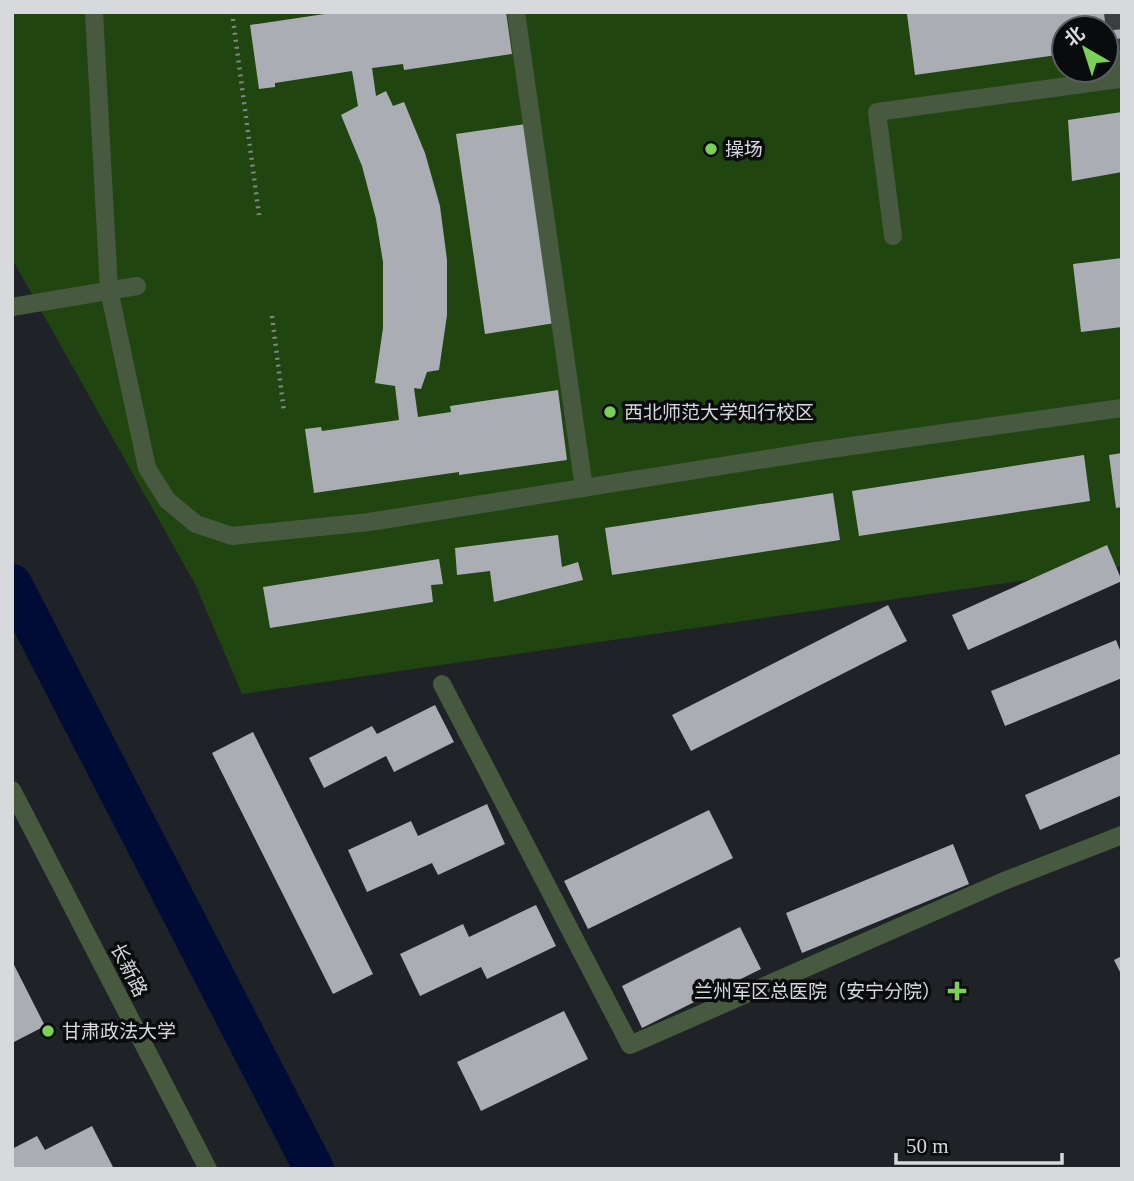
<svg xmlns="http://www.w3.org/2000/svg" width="1134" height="1181" viewBox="0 0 1134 1181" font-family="'Times New Roman','Noto Sans SC',serif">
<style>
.green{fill:#214510;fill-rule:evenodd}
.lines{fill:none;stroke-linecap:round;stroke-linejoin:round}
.river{stroke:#000c35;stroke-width:40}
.building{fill:#aaaeb4}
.minor-tunnel{stroke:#3b3d41;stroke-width:18;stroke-dasharray:18 9;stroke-linecap:butt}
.path{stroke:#828588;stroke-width:4.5;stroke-dasharray:2 5;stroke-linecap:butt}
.minor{stroke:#475a40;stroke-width:18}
.poi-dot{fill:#7bd155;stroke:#0a0b0d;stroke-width:2.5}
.labels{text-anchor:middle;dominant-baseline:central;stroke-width:7;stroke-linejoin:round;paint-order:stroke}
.poi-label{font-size:19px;fill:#d7d9dc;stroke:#0a0b0d;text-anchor:start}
.street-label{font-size:19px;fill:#d7d9dc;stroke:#0a0b0d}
</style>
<rect width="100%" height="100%" fill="#1f2226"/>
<path class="green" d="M12 12H1122V566L242 694 195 584 12 259ZM1064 28H1106V70H1064Z"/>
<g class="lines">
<path class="river" d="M12 584 314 1169"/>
</g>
<path class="building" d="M338 12H506L512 54 404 70 403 64 372 68 376 96 386 91 393 106 404 102 425 153 440 206 447 260V315L439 370 427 372 421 389 414 388 418 417 451 412 450 406 558 390 567 460 459 475V472L314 493 305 429 321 427 322 431 399 420 395 386 375 383 383 328V262L376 219 362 166 341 115 358 106 352 71 275 83V87L259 89 250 25Z
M920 12H1122V46L1106 48V28H1064V54L915 75 907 14Z
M1122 112V172L1072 181 1068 120Z
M526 124 555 323 485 334 456 134Z
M1122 258V327L1081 332 1073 264Z
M1122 453V507L1116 508 1109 455Z
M1084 455 1090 501 859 536 852 491Z
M833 493 840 540 612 575 605 528Z
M558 535 562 567 578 562 583 580 494 602 490 571 457 575 455 548Z
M1107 545 1122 581 968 650 952 615Z
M439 559 443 584 431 585 433 602 270 628 263 587Z
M888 605 907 641 691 751 672 715Z
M1116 640 1122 655V678L1005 726 991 691Z
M435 705 454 742 394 772 386 756 324 788 309 758 372 726 377 734Z
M253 732 373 974 333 994 212 753Z
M1122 753V795L1040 830 1025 795Z
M487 804 505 844 438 875 432 863 367 892 348 850 411 821 418 836Z
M709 810 733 858 588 929 564 881Z
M953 844 969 884 802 953 786 913Z
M536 905 556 946 487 979 481 967 420 996 400 954 463 924 469 937Z
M740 927 761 969 642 1028 622 986Z
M1122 956V976L1114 960Z
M12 961 45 1026 12 1043Z
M564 1011 588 1059 481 1111 457 1062Z
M92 1126 114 1169H12V1149L37 1136 45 1150Z"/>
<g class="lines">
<path class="minor-tunnel" d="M1113 12 1118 59"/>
<path class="path" d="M232 12 259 215
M272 316 284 412"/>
<path class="minor" d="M94 12 109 290 147 468 167 500 196 524 232 536 369 522 816 451 1122 408
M516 12 584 488
M893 236 877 112 1119 79 1118 59
M12 307 137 286
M442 684 630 1045 1004 881 1122 835
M12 790 208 1169"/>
</g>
<g class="poi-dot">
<circle cx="711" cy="149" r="7"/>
<circle cx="610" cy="412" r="7"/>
<path d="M953.5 980.5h7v7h7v7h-7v7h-7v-7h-7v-7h7z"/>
<circle cx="48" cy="1031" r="7"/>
</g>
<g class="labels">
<g class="poi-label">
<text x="725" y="149">操场</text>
<text x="624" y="412">西北师范大学知行校区</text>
<text x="941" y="991" text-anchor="end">兰州军区总医院（安宁分院）</text>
<text x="62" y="1031">甘肃政法大学</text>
</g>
<g class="street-label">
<text transform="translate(129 970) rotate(63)">长新路</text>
</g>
</g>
<rect width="1134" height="1181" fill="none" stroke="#d7d9dc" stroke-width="28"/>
<g transform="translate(1085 49) rotate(321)"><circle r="33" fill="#0a0b0d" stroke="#5c5d60" stroke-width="2"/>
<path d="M0-5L12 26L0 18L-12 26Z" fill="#7bd155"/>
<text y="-10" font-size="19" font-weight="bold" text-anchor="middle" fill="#d7d9dc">北</text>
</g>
<path d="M896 1153v10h166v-10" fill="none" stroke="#d7d9dc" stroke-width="3.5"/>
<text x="906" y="1153" font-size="21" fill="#d7d9dc" stroke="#0a0b0d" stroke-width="5" paint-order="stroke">50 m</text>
</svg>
